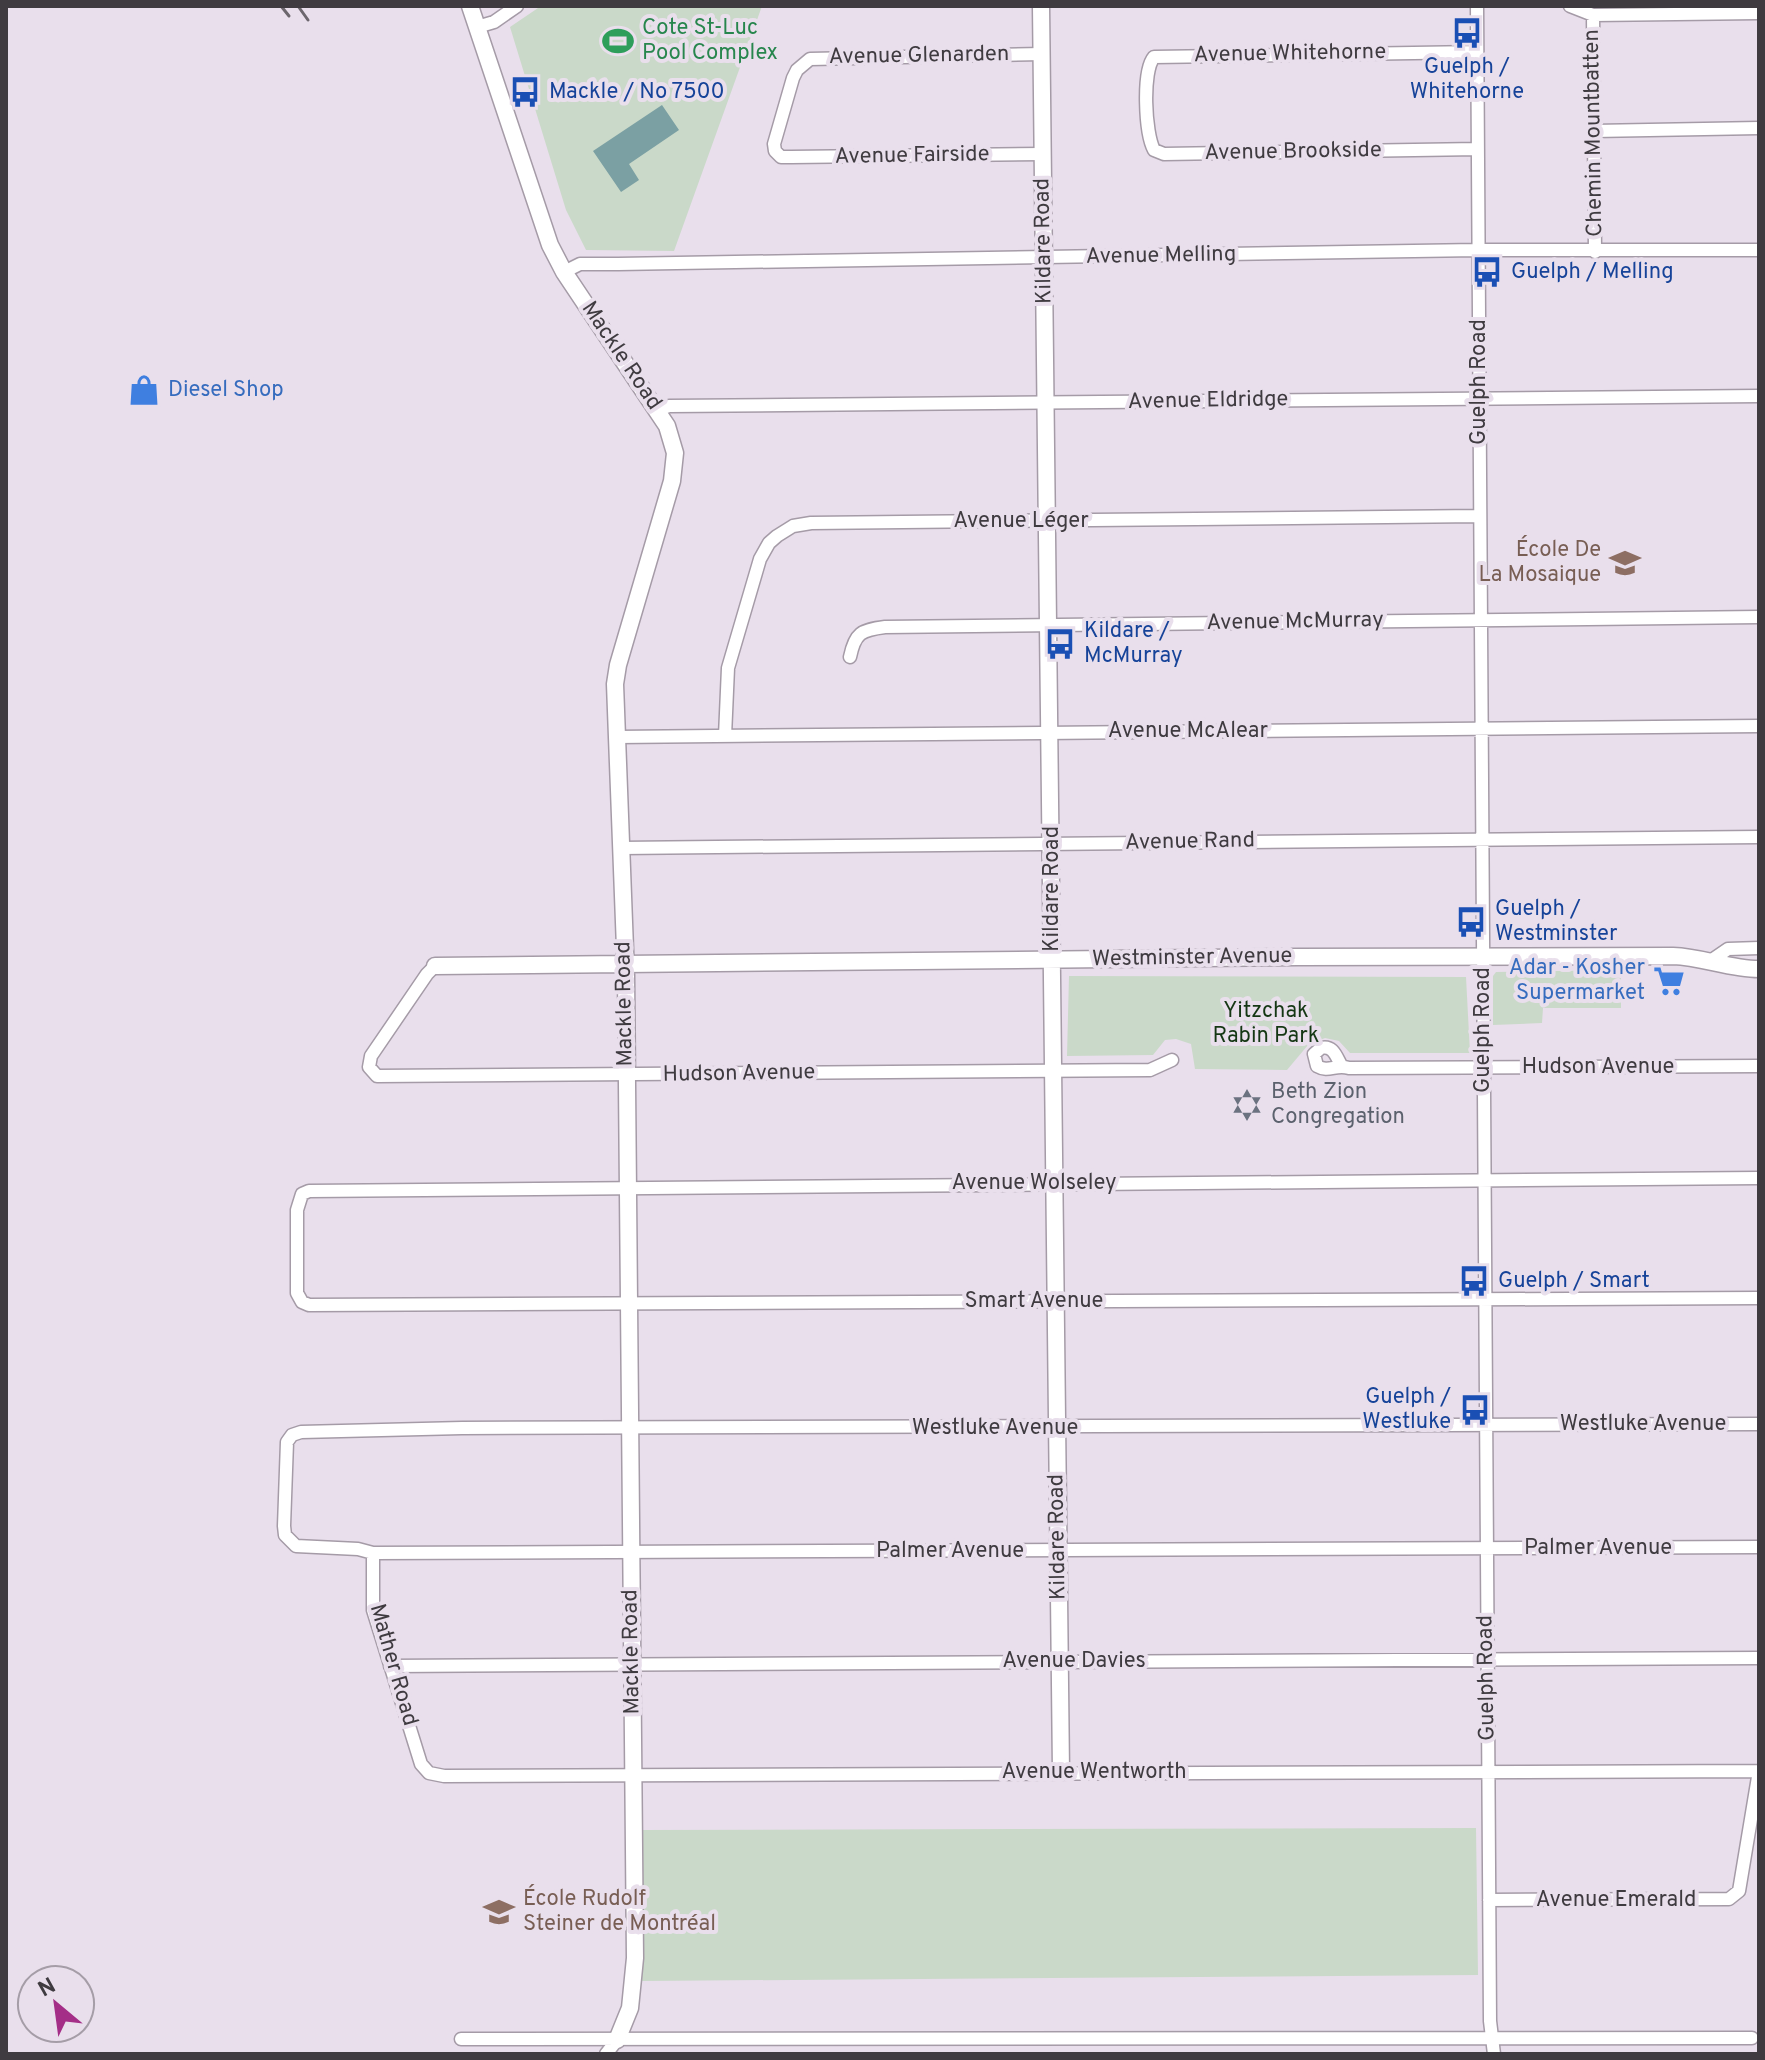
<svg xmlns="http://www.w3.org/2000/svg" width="1765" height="2060" font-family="Overpass,sans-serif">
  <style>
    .green { fill: #cad9c9 }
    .water { fill: #7ba0a3 }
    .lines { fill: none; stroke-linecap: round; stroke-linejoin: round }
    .minor-casing { stroke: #a59ba7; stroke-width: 15 }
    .tertiary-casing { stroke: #a59ba7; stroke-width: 19 }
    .minor { stroke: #fff; stroke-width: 12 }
    .tertiary { stroke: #fff; stroke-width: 16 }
    .rail { stroke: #6c666d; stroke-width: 3 }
    .labels { text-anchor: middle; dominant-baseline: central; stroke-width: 8; stroke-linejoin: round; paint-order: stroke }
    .leisure-label { font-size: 22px; fill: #27864d; stroke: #e9dfec; text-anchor: start }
    .street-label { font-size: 22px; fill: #3f3b40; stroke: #e9dfec }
    .transit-label { font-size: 22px; fill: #164399; stroke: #e9dfec; text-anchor: start }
    .shop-label { font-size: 22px; fill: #366cbe; stroke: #e9dfec; text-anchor: start }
    .education-label { font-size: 22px; fill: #785e54; stroke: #e9dfec; text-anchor: end }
    .park-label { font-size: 22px; fill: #153714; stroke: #e9dfec }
    .worship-label { font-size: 22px; fill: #5b616d; stroke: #e9dfec; text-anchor: start }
  </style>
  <rect width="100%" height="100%" fill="#e9dfec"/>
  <path class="green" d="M 541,6 L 762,6 L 674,251 L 586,250 L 566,210 L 510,27 Z
    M 1621,970 L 1621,1008 L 1543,1008 L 1542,1023 L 1493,1025 L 1493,976 L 1496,972 Z
    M 1069,976 L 1466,977 L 1470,1053 L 1350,1053 L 1339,1041 L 1325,1038 L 1308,1045 L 1287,1070 L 1195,1069 L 1191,1044 L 1176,1039 L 1165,1040 L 1153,1055 L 1067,1056 Z
    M 1476,1828 L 1478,1975 L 641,1981 L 638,1830 Z"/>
  <path class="water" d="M 662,105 L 679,130 L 629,164 L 639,180 L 621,192 L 593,151 Z"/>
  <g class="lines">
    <defs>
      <path id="minor" d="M 1477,6 L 1490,2021 L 1494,2054
        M 1570,6 L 1593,15 L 1759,13
        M 1593,15 L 1595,252
        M 477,27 L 494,22 L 517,6
        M 1477,52 L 1154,57 C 1142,71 1145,133 1154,150 L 1164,154 L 1478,149
        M 1042,54 L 810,59 L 797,70 L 793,78 L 774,144 L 775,151 L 781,157 L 791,157 L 1043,154
        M 1594,131 L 1759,128
        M 564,272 L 580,264 L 618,264 L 1477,250 L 1759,250
        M 657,410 L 669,406 L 1759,396
        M 850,657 C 855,633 861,630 885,627 L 1759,617
        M 725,736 L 728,668 L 760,559 L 769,543 L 777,536 L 793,526 L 811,523 L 1479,516
        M 617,737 L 1759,726
        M 621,848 L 1759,837
        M 1709,962 L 1728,949 L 1759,948
        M 435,966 L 427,974 L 371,1056 L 369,1067 L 377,1076 L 1150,1070 L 1172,1060
        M 1341,1065 C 1336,1056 1333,1045 1321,1048 L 1314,1054 L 1317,1066 C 1329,1073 1335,1064 1349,1068 L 1759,1066
        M 1759,1178 L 309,1191 L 302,1194 L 297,1210 L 297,1293 L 302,1302 L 309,1305 L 1759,1298
        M 1759,1424 L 462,1428 L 301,1432 L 292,1435 L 287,1442 L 284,1526 L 285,1535 L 296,1546 L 358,1549 L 373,1553 L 1759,1547
        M 373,1553 L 373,1610 L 421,1764 L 429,1773 L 444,1776 L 1759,1771
        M 390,1666 L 1759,1658
        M 1489,1900 L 1729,1899 L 1739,1891 L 1759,1771
        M 461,2039 L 1752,2038
        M 606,2054 L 617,2040"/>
      <path id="tertiary" d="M 470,6 L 550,245 L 564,272 L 667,426 L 675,453 L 672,481 L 618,665 L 615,684 L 626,975 L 635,1958 L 630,2008 L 617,2040
        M 1041,6 L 1061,1772
        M 435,966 L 1298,957 L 1673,956 C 1703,957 1729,969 1759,969"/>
    </defs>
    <use href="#minor" class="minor-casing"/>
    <use href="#tertiary" class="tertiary-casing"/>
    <use href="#minor" class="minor"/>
    <use href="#tertiary" class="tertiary"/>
    <path class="rail" d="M 281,6 L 289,16
      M 298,6 L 308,20"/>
  </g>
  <defs>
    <symbol id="bus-bare" viewBox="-9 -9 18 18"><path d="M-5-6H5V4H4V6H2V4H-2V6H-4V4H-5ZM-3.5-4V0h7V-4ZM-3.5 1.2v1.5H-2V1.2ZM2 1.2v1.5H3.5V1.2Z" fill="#1a4fb4" stroke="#e9dfec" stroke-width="2.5" paint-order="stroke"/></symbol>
    <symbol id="stadium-bare" viewBox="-9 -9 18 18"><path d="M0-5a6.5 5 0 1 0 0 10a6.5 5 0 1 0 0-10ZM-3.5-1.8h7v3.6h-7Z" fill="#2e9e5b" stroke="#e9dfec" stroke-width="2.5" paint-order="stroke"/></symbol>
    <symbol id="shop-bare" viewBox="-9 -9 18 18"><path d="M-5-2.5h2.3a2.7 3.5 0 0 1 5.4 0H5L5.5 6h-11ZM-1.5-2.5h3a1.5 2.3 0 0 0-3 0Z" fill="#3f7fe0" stroke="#e9dfec" stroke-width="2.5" paint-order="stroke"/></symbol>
    <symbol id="school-bare" viewBox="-9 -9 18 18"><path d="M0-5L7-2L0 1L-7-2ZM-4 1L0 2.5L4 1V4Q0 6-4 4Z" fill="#8d6e63" stroke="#e9dfec" stroke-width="2.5" paint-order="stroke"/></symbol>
    <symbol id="supermarket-bare" viewBox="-9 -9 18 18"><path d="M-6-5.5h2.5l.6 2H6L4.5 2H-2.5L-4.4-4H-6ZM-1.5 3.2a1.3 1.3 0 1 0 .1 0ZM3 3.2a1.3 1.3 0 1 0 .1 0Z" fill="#3f7fe0" stroke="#e9dfec" stroke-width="2.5" paint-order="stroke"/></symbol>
    <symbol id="synagogue-bare" viewBox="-9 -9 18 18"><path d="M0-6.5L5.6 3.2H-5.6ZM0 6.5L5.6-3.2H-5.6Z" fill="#6b7280" stroke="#e9dfec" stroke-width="2.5" paint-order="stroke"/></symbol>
  </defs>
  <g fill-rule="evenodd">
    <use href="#bus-bare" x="1445" y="11" width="44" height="44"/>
    <use href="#stadium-bare" x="596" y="19" width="44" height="44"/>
    <use href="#bus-bare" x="503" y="70" width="44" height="44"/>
    <use href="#bus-bare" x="1465" y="250" width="44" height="44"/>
    <use href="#shop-bare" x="122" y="368" width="44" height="44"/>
    <use href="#school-bare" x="1603" y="541" width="44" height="44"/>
    <use href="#bus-bare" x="1038" y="622" width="44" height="44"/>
    <use href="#bus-bare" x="1449" y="900" width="44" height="44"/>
    <use href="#supermarket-bare" x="1647" y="959" width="44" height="44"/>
    <use href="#synagogue-bare" x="1225" y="1083" width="44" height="44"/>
    <use href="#bus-bare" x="1452" y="1259" width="44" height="44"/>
    <use href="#bus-bare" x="1453" y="1388" width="44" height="44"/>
    <use href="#school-bare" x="477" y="1890" width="44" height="44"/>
  </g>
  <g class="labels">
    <g class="leisure-label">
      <text x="642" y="28">Cote St-Luc<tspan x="642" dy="25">Pool Complex</tspan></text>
    </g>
    <g class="street-label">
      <text transform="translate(1290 54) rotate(-1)">Avenue Whitehorne</text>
      <text transform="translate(919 56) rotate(-1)">Avenue Glenarden</text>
      <text transform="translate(1594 133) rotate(-91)">Chemin Mountbatten</text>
      <text transform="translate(1293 152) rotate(-1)">Avenue Brookside</text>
      <text transform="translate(912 156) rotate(-1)">Avenue Fairside</text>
      <text transform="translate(1044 241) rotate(-91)">Kildare Road</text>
      <text transform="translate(1161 256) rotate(-1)">Avenue Melling</text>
      <text transform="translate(621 356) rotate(56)">Mackle Road</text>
      <text transform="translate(1479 382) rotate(-90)">Guelph Road</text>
      <text transform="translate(1208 401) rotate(-1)">Avenue Eldridge</text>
      <text x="1021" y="521">Avenue Léger</text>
      <text transform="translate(1295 622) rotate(-1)">Avenue McMurray</text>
      <text x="1188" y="731">Avenue McAlear</text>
      <text transform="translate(1190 842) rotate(-1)">Avenue Rand</text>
      <text transform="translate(1052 889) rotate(-90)">Kildare Road</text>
      <text transform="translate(1192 958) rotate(-1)">Westminster Avenue</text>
      <text transform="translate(625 1004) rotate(-91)">Mackle Road</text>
      <text transform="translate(1483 1030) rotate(-90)">Guelph Road</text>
      <text x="1598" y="1067">Hudson Avenue</text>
      <text transform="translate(739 1074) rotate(-1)">Hudson Avenue</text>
      <text x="1034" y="1183">Avenue Wolseley</text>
      <text x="1034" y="1301">Smart Avenue</text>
      <text x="1643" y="1424">Westluke Avenue</text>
      <text x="995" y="1428">Westluke Avenue</text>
      <text transform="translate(1058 1537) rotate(-91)">Kildare Road</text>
      <text x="1598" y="1548">Palmer Avenue</text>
      <text x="950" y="1551">Palmer Avenue</text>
      <text transform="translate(632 1652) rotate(-91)">Mackle Road</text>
      <text x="1074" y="1661">Avenue Davies</text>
      <text transform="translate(393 1665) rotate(74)">Mather Road</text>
      <text transform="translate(1487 1678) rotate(-91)">Guelph Road</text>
      <text x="1094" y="1772">Avenue Wentworth</text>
      <text x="1616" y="1900">Avenue Emerald</text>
    </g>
    <g class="transit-label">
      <text x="1467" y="67" text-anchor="middle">Guelph /<tspan x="1467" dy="25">Whitehorne</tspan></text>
      <text x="549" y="92">Mackle / No 7500</text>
      <text x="1511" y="272">Guelph / Melling</text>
      <text x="1084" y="631">Kildare /<tspan x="1084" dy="25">McMurray</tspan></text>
      <text x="1495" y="909">Guelph /<tspan x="1495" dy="25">Westminster</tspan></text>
      <text x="1498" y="1281">Guelph / Smart</text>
      <text x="1451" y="1397" text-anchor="end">Guelph /<tspan x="1451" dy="25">Westluke</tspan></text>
    </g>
    <g class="shop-label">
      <text x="168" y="390">Diesel Shop</text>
      <text x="1645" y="968" text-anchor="end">Adar - Kosher<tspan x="1645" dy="25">Supermarket</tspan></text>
    </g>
    <g class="education-label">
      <text x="1601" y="550">École De<tspan x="1601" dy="25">La Mosaique</tspan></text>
      <text x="523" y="1899" text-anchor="start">École Rudolf<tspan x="523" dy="25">Steiner de Montréal</tspan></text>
    </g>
    <g class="park-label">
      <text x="1266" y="1011">Yitzchak<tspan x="1266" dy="25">Rabin Park</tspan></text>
    </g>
    <g class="worship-label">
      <text x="1271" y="1092">Beth Zion<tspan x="1271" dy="25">Congregation</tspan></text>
    </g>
  </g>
  <rect width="1765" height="2060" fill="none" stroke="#3f3b40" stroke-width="16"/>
  <g transform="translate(56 2004) rotate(331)"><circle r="38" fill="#e9dfec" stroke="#a59da7" stroke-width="2"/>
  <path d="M0-6L14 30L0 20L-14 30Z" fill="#a42e87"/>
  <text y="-12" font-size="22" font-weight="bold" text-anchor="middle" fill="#3f3b40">N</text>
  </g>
</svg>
